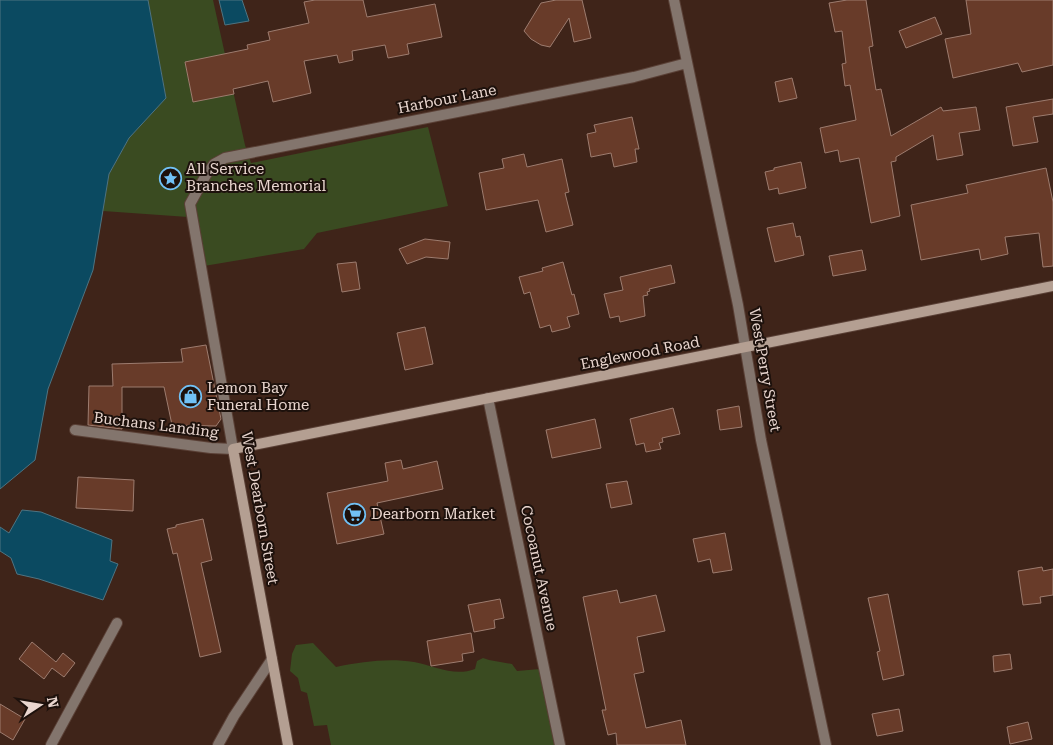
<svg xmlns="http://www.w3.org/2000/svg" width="1053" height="745" font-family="'Roboto Serif',serif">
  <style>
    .green { fill: #3a4b21 }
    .water { fill: #0b4a61; stroke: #4e7482 }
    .building { fill: #683b29; stroke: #9d7c6f }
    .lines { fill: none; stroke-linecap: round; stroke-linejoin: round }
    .street-casing { stroke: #5a4036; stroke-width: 12 }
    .secondary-casing { stroke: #5a4036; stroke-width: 12 }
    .street { stroke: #83756d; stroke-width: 10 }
    .secondary { stroke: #b49f92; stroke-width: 10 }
    .labels { text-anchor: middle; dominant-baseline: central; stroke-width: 4; stroke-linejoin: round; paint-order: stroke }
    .street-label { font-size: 15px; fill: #e9d6cf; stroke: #1d110c }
    .poi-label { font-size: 15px; fill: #e9d6cf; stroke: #1d110c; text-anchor: start }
  </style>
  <rect width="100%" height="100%" fill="#3f2419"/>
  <path class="green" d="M 148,0 L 213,0 L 245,145 L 251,163 L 428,127 L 448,206 L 317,233 L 304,249 L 198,267 L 188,217 L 103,211 L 109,174 L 129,138 L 166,97 Z
    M 313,643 L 336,667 C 362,662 387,658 414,662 C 435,666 454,677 475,669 L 477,661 L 483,658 L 489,660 L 512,664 L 517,671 L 540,669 L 556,745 L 331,745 L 327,725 L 314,726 L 307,693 L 301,691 L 298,678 L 290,671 L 292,654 L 296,645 Z"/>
  <path class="water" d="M 0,0 L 148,0 L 166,98 L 129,138 L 109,174 L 93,270 L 48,389 L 35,460 L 0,489 Z
    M 219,0 L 242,0 L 249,21 L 225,25 Z
    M 22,510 L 41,512 L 112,540 L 110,561 L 118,564 L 103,600 L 39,579 L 17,574 L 11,558 L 0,551 L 0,527 L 9,533 Z"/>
  <path class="building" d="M 315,0 L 363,0 L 367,17 L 435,4 L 442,37 L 407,44 L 409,54 L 388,58 L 385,45 L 352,51 L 353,60 L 339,63 L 337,55 L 304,61 L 311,93 L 273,102 L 268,81 L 233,89 L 234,94 L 193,102 L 185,62 L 248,49 L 247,45 L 270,40 L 268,32 L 309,23 L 304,2 Z
    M 556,0 L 582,0 L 591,38 L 574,42 L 569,18 L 550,47 L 541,45 L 531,39 L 524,31 L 541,3 Z
    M 847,0 L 866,0 L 873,46 L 869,47 L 876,90 L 881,89 L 891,136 L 941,107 L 943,111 L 976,107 L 980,130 L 959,133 L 963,155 L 937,160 L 933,135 L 896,157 L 896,161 L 891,162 L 900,216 L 871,223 L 859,158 L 840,162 L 838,150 L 825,153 L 820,128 L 856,120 L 850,85 L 845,86 L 842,64 L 846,63 L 842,31 L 835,32 L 829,3 Z
    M 966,0 L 1053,0 L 1053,65 L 1022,72 L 1018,63 L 953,78 L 945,39 L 971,34 Z
    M 935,17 L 942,34 L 906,48 L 899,31 Z
    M 792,78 L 797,98 L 779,102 L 775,82 Z
    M 1053,99 L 1053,114 L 1033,117 L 1038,142 L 1013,146 L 1006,107 Z
    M 632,117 L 639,149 L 635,149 L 637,162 L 614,167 L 611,153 L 591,157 L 587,134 L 596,132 L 594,125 Z
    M 524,154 L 527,167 L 562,159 L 569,192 L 565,193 L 573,225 L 546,232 L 538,200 L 486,210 L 479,173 L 504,168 L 502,159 Z
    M 801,162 L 806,188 L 779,194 L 778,188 L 769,190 L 765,172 L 774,170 L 774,168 Z
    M 1046,168 L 1053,202 L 1053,266 L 1043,267 L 1039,233 L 1005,237 L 1008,254 L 981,260 L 979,249 L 921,260 L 911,205 L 968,193 L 966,185 Z
    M 793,223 L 796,237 L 800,236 L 804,255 L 775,262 L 767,228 Z
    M 425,239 L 450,242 L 448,259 L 426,257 L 407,264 L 399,249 Z
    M 862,250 L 866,270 L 833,276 L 829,256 Z
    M 356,262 L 360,289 L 342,292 L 337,264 Z
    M 563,262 L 572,295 L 574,294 L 579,314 L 567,317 L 570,327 L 568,328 L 552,332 L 550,325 L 540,328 L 530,292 L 524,294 L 519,277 L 543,271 L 542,268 Z
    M 671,265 L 675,283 L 649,289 L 650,291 L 647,292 L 648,295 L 643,296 L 645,316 L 620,322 L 619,316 L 610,318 L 604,294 L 623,290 L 620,277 Z
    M 425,327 L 433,364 L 405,370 L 397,333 Z
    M 206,345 L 221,419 L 216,426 L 172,425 L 164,387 L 122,387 L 122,429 L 88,425 L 89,386 L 113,386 L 112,364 L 183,362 L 181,349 Z
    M 739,406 L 742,427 L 720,430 L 717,410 Z
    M 673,408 L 680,434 L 662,438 L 663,442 L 659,443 L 661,449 L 646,452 L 644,443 L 636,445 L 630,419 Z
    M 595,419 L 601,448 L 552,458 L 546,430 Z
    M 401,460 L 403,469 L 437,461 L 443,489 L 377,503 L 384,534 L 337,544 L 327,493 L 388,481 L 385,463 Z
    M 78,477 L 134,480 L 133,511 L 76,508 Z
    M 627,481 L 632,504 L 611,508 L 606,484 Z
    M 203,519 L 212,560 L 201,563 L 221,652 L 200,657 L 177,553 L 173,554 L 167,529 L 176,527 L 176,525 Z
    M 725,533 L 732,570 L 713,573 L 710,559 L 698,562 L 693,539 Z
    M 1042,567 L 1043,571 L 1053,569 L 1053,595 L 1040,597 L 1041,603 L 1023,605 L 1018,571 Z
    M 617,590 L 620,603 L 656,595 L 665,631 L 637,637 L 644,672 L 634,674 L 646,728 L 681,720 L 686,745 L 617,745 L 616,733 L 608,735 L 602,710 L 606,710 L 583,597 Z
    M 888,594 L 904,675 L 883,680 L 877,652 L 880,651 L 868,598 Z
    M 500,599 L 504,618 L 494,620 L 495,628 L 474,632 L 468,605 Z
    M 471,633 L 474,652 L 462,654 L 463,661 L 431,666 L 427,641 Z
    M 32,642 L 56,662 L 63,653 L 75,663 L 64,677 L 52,668 L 44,679 L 19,659 Z
    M 1010,654 L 1012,669 L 994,672 L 993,656 Z
    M 0,704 L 25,719 L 13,740 L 0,732 Z
    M 899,709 L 903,731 L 877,736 L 872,714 Z
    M 1028,722 L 1032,739 L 1010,744 L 1007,727 Z"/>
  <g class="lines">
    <defs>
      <path id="street" d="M 674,0 L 738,305 L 761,440 L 826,745
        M 488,398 L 560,745
        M 75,430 L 211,448 L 233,449 L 190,204 L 206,175 L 214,164 L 225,158 L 634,77 L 687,63
        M 51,745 L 117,623
        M 218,745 L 234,716 L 272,659"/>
      <path id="secondary" d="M 288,745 L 233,449 L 1053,286"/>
    </defs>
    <use href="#street" class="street-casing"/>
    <use href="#secondary" class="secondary-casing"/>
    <use href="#street" class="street"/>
    <use href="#secondary" class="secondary"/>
  </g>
  <defs>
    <symbol id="sight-ring" viewBox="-11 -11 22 22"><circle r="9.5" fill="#1d110c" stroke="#71c1f5" stroke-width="1.5"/><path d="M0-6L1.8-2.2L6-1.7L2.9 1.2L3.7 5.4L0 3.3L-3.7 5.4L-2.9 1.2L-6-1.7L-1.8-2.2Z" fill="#71c1f5"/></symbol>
    <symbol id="shop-ring" viewBox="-11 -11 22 22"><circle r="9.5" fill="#1d110c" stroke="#71c1f5" stroke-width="1.5"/><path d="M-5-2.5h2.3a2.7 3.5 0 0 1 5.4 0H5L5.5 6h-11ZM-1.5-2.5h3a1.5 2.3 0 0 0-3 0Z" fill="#71c1f5"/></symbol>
    <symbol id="supermarket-ring" viewBox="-11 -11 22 22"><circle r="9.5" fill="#1d110c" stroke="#71c1f5" stroke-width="1.5"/><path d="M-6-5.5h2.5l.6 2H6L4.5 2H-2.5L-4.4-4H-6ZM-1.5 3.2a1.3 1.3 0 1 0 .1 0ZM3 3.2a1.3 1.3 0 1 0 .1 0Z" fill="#71c1f5"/></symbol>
  </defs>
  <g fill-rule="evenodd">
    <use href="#sight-ring" x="158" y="166" width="25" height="25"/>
    <use href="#shop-ring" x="178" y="384" width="25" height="25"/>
    <use href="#supermarket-ring" x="342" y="502" width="25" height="25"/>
  </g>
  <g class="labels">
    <g class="street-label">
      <text transform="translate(447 99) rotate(-11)">Harbour Lane</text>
      <text transform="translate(640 353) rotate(-11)">Englewood Road</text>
      <text transform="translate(765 370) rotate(80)">West Perry Street</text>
      <text transform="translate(156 425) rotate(7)">Buchans Landing</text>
      <text transform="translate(260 508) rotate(80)">West Dearborn Street</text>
      <text transform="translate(539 568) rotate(78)">Cocoanut Avenue</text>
    </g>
    <g class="poi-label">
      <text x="186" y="169">All Service<tspan x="186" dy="17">Branches Memorial</tspan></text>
      <text x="207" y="388">Lemon Bay<tspan x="207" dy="17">Funeral Home</tspan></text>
      <text x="371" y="514">Dearborn Market</text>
    </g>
  </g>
  <g transform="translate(40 705) rotate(78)" stroke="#1d110c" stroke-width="4" paint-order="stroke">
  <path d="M0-4L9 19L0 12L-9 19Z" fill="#e9d6cf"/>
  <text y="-8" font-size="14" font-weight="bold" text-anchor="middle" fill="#e9d6cf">N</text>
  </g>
</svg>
